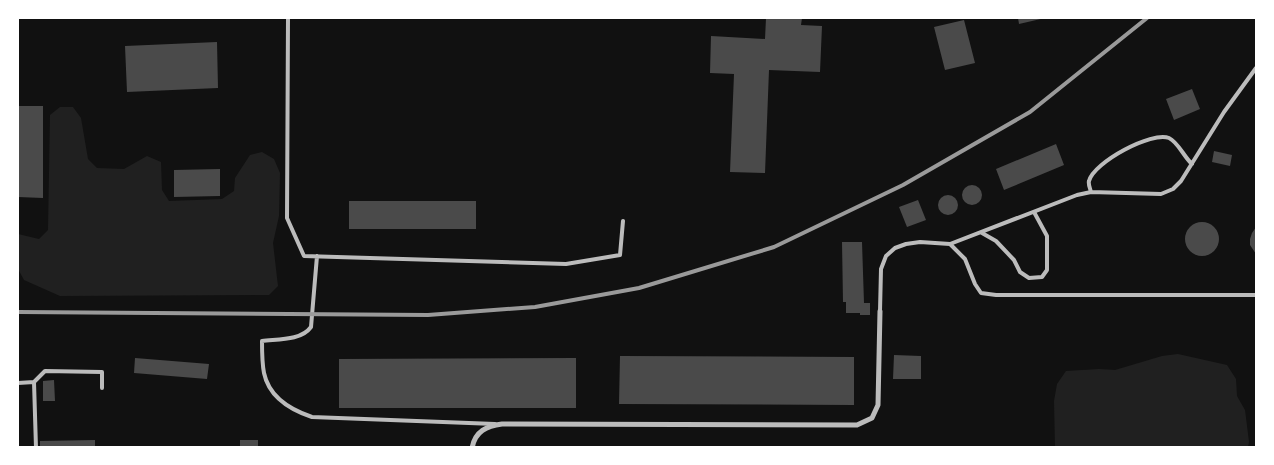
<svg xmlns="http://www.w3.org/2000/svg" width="1274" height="465" font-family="Lora,serif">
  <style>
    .green { fill: #202020 }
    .building { fill: #4a4a4a }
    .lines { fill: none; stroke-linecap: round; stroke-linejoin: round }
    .service { stroke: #bcbcbc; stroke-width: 4 }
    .minor { stroke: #bcbcbc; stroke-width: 5 }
    .rail { stroke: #9a9a9a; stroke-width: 4 }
  </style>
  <rect width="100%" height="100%" fill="#111"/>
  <path class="green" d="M 60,107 L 73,107 L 81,118 L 88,159 L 97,168 L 124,169 L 147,156 L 161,162 L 162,190 L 169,201 L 222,199 L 234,191 L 235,178 L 250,155 L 262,152 L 274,159 L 280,173 L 279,216 L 273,243 L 278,286 L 269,295 L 60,296 L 24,280 L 18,269 L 18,234 L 39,239 L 48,230 L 50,115 Z
    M 1178,354 L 1227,365 L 1236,379 L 1237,396 L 1245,410 L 1249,442 L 1248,447 L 1055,447 L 1054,401 L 1057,384 L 1066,371 L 1099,369 L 1115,370 L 1162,356 Z"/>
  <path class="building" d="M 766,18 L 802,18 L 801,25 L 822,26 L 820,72 L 769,70 L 765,173 L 730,172 L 734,74 L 710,73 L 711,36 L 765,39 Z
    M 1018,18 L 1045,18 L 1019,24 Z
    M 964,20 L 975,63 L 945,70 L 934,27 Z
    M 217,42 L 218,88 L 127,92 L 125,46 Z
    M 1192,89 L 1200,109 L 1174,120 L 1166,99 Z
    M 18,106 L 43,106 L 43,198 L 18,197 Z
    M 1056,144 L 1064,165 L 1004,190 L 996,169 Z
    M 1214,151 L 1232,155 L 1230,166 L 1212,162 Z
    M 220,169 L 220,196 L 174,197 L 174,170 Z
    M962 195a10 10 0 1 1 20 0a10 10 0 1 1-20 0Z
    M938 205a10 10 0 1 1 20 0a10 10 0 1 1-20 0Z
    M 918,200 L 926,220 L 907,227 L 899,207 Z
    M 349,201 L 476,201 L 476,229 L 349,229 Z
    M1185 239a17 17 0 1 1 34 0a17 17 0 1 1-34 0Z
    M 1256,227 L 1256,254 L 1250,245 L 1250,239 L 1252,233 Z
    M 842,242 L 862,242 L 864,303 L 870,303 L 870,315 L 860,315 L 860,313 L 846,313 L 846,302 L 843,302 Z
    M 894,355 L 921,356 L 921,379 L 893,379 Z
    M 620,356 L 854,357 L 854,405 L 619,404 Z
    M 135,358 L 209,364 L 207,379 L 134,373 Z
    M 576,358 L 576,408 L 339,408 L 339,359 Z
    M 54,380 L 55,401 L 43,401 L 43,381 Z
    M 95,440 L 95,448 L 40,448 L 40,441 Z
    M 240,440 L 258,440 L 258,448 L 240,448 Z"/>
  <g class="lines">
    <path class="service" d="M 288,18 L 287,218 L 304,256 L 566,264 L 620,255 L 623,221
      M 1091,192 C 1090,188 1088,184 1089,181 C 1094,162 1152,131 1169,138 C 1178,142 1184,157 1192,164
      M 982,233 L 996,241 L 1014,260 L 1020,272 L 1029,278 L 1042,277 L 1047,270 L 1047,236 L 1034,212
      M 950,244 L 965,259 L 975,284 L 981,293 L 996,295 L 1256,295
      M 317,256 L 311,327 C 301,341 277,339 262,341 C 262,351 262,363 264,373 C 269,397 291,410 312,417 L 495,424
      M 880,311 L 881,269 L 886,256 L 895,248 L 906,244 L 920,242 L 950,244 L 1077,195 L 1091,192 L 1161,194 L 1173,189 L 1181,181 L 1224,112 L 1256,68
      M 34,382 L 45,371 L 102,372 L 102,388
      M 18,383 L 34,382 L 36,448"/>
    <path class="minor" d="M 472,448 C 475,431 487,426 502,424 L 857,425 L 872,418 L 878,405 L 880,311"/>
    <path class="rail" d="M 18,312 L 428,315 L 535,307 L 639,288 L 774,247 L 903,185 L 1030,112 L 1147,18"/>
  </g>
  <rect width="1274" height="465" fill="none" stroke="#ffffff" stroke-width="38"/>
</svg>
